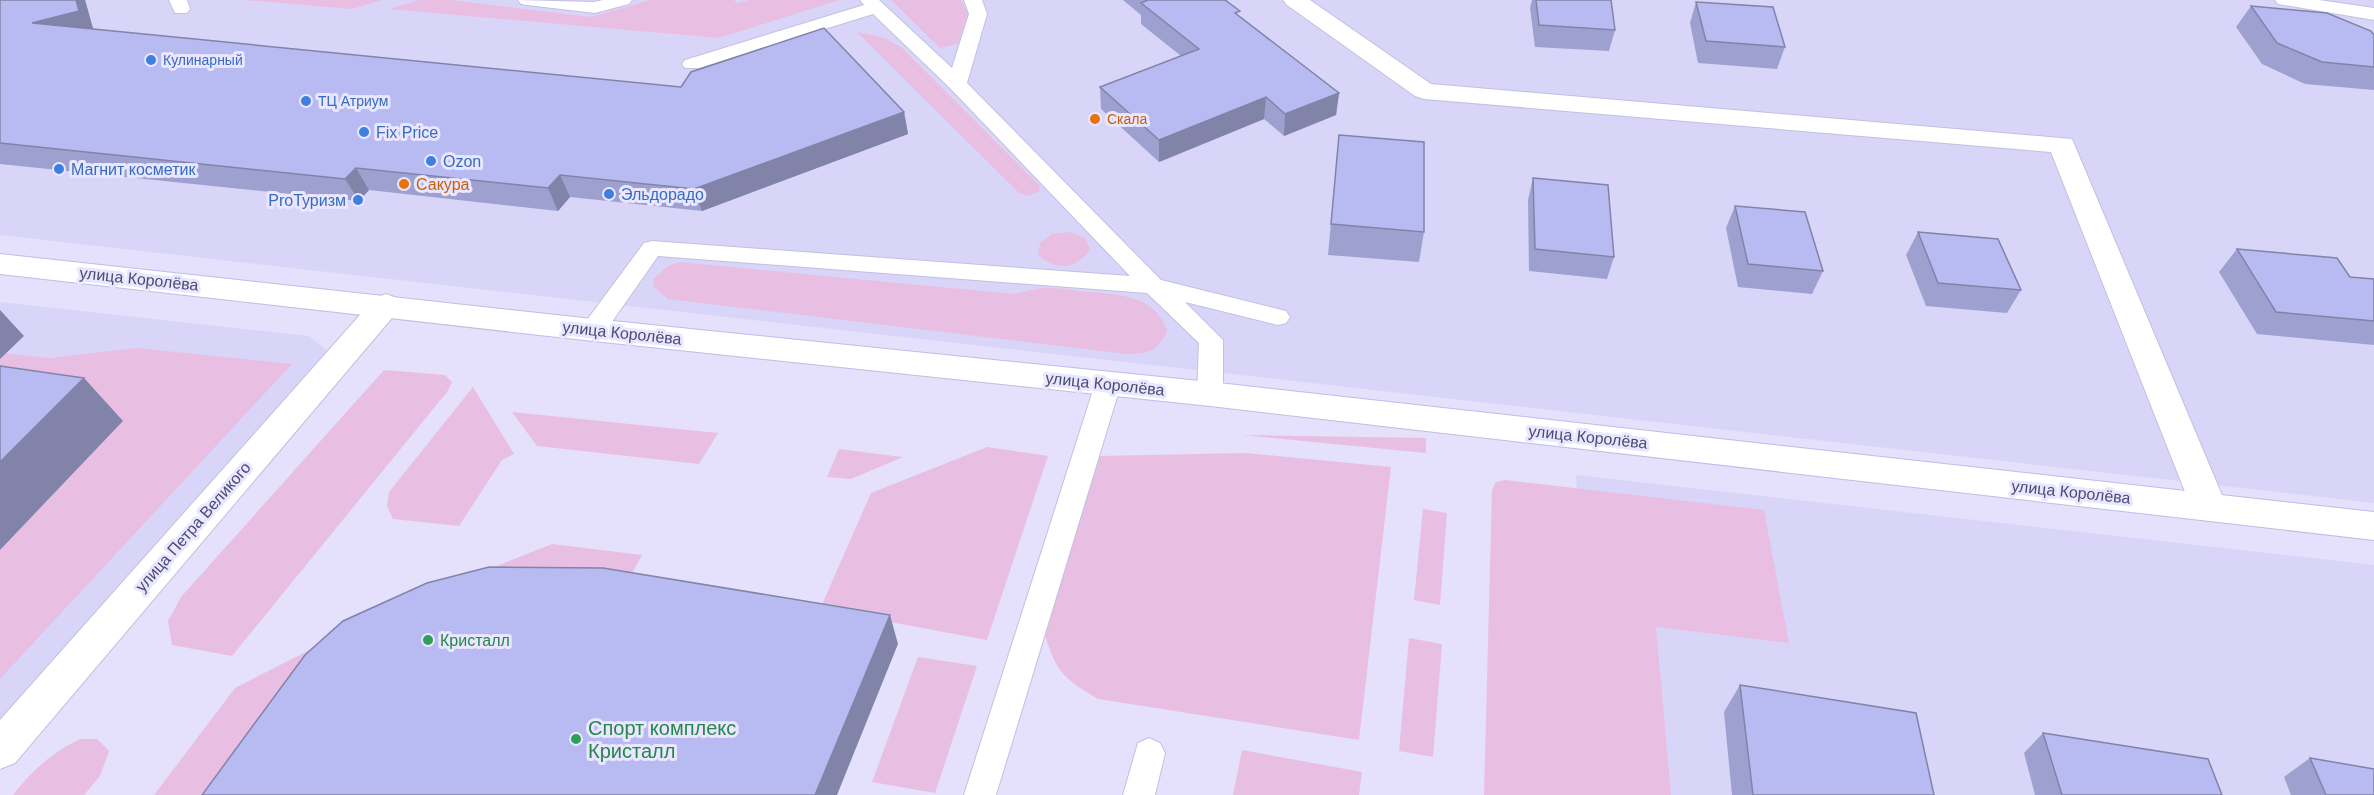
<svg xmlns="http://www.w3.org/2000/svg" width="2374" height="795" font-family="Helvetica,sans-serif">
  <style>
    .residential { fill: #d9d5f8 }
    .green { fill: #e8bfe2 }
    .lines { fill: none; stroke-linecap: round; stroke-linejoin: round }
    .lane-casing { stroke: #c1c0e1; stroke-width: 2 }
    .street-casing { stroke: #c1c0e1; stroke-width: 2 }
    .secondary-casing { stroke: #bdbde6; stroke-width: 2 }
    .lane { fill: #fff; fill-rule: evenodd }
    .street { fill: #fff; fill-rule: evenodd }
    .secondary { fill: #fff; fill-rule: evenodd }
    .wall { fill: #9ea1cf }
    .shaded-wall { fill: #8183a9 }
    .building { fill: #b8bbf1; stroke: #8183a9; stroke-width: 1.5 }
    .shop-dot { fill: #3f7fe0; stroke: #eae6ff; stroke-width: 2 }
    .food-dot { fill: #e8710a; stroke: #eae6ff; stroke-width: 2 }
    .leisure-dot { fill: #2e9e5b; stroke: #eae6ff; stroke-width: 2 }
    .labels { text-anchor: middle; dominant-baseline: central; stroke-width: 6; stroke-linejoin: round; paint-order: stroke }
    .far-shop-label { font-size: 14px; fill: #366cbe; stroke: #eae6ff; text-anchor: start }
    .far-food-label { font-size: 14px; fill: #c56008; stroke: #eae6ff; text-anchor: start }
    .shop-label { font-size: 16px; fill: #366cbe; stroke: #eae6ff; text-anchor: start }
    .food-label { font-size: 16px; fill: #c56008; stroke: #eae6ff; text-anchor: start }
    .street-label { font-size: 16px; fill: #484c72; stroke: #eae6ff }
    .leisure-label { font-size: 16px; fill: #27864d; stroke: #eae6ff; text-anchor: start }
    .near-leisure-label { font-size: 20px; fill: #27864d; stroke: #eae6ff; text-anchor: start }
  </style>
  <rect width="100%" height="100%" fill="#e5e0fc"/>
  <path class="residential" d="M 0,0 L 2374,0 L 2374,503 L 0,235 Z
    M 0,302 L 309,336 L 330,353 L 0,757 Z
    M 1576,475 L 2374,565 L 2374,795 L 1596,795 Z"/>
  <path class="green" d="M 244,0 L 382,0 L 352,9 Z
    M 419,0 L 451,0 L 591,17 L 651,0 L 734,0 L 737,3 L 749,0 L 839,0 L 719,38 L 389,9 Z
    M 891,0 L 961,0 L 968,14 L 958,44 L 940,48 Z
    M 857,32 L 884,38 L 901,47 L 1039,185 L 1040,191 L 1027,196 L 1019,193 Z
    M 1070,232 L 1085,238 L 1090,249 C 1077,270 1056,271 1038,255 L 1040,243 L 1052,234 Z
    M 679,262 L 1014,294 C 1023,292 1033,289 1042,288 C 1054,287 1068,290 1079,291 C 1111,294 1157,293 1167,331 C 1157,352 1149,353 1127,354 L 668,299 L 654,287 L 653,279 L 667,267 Z
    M 137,348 L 292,364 L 0,679 L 0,550 L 123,421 L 0,403 L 0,353 L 50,358 Z
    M 384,370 L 445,375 L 452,382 L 447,392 L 232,656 L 172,645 L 168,621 L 181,597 Z
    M 473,387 L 514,454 L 502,460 L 459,526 L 393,519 L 387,506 L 389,492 Z
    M 512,412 L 718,433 L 699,464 L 537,446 Z
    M 1242,435 L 1426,438 L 1426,453 Z
    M 987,447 L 1048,456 L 987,640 L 820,609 L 871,493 Z
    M 839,449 L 902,457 L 903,457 L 851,479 L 827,477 Z
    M 1246,453 L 1391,467 L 1359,740 L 1098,699 C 1064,678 1057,674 1045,635 L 1099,456 Z
    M 1505,480 L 1764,510 L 1789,643 L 1656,627 L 1671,795 L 1484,795 L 1492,490 L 1496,482 Z
    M 1423,509 L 1447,513 L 1440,605 L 1414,600 Z
    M 552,544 L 642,555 L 619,597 L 462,580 Z
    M 345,632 L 252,795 L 154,795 L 235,688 Z
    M 1409,638 L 1442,644 L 1433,757 L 1399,751 Z
    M 918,657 L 977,666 L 935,793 L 872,782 Z
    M 80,739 L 97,739 L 109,751 L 100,776 L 84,795 L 13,795 C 34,769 50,754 80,739 Z
    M 1242,750 L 1362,772 L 1359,795 L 1233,795 Z"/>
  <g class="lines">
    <defs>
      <path id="lane" d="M 169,0 L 187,0 L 190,9 L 187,13 L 175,13 Z
        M 518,0 L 594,2 L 603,0 L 632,0 L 629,4 L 595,13 L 527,5 L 521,4 Z
        M 860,0 L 879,0 L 952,68 L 969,14 L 964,0 L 982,0 L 987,14 L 967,83 L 1161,280 L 1286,311 L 1290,317 L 1286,323 L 1278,325 L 1185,302 L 1223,340 L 1223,394 L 1219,401 L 1210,403 L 1201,401 L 1197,394 L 1199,343 L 1147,293 L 658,256 L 602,336 L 593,338 L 584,336 L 581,330 L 584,324 L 644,243 L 652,241 L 1130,276 L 950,88 L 873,14 L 699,68 L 685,68 L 682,64 L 685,60 L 864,5 Z
        M 2275,0 L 2319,0 L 2374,8 L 2374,20 L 2278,4 Z
        M 1108,375 L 1117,378 L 1121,384 L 996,795 L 964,795 L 1095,384 L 1099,378 Z
        M 1149,738 L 1160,743 L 1165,753 L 1155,795 L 1123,795 L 1138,743 Z"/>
      <path id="street" d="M 1283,0 L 1310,0 L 1431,84 L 2072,139 L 2227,507 L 2222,517 L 2209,521 L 2196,517 L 2191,507 L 2051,152 L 1424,99 L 1415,96 L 1287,5 Z
        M 386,294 L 397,298 L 401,305 L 397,312 L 15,763 L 0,769 L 0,720 L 375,298 Z"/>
      <path id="secondary" d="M 0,254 L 593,319 L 1210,382 L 2374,512 L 2374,540 L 1210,406 L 593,341 L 0,274 Z"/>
    </defs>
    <use href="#lane" class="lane-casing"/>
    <use href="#street" class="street-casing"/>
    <use href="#secondary" class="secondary-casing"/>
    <use href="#lane" class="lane"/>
    <use href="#street" class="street"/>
    <use href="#secondary" class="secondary"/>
  </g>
  <path class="wall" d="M 0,0 L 85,0 L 93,29 L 904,112 L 908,134 L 702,211 L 570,197 L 558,211 L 369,190 L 359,201 L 0,164 Z
    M 1123,0 L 1225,0 L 1240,17 L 1339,93 L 1336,115 L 1284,136 L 1264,119 L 1159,162 L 1101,109 L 1100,87 L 1181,56 L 1141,24 L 1141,15 Z
    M 1532,0 L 1611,0 L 1615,30 L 1609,51 L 1535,47 L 1530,8 Z
    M 1696,2 L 1785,47 L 1777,69 L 1698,63 L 1690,23 Z
    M 2251,6 L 2374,35 L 2374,90 L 2305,84 L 2262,64 L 2236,27 Z
    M 1339,135 L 1424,232 L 1419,262 L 1328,255 Z
    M 1533,178 L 1614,257 L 1607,279 L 1529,271 L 1528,200 Z
    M 1735,206 L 1823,271 L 1812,294 L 1738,287 L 1726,228 Z
    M 1918,232 L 2021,290 L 2007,313 L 1926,306 L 1906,255 Z
    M 2237,249 L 2350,277 L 2374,279 L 2374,345 L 2257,334 L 2219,272 Z
    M 1740,685 L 1934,795 L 1732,795 L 1724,712 Z
    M 2043,733 L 2222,795 L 2035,795 L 2024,753 Z
    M 2310,758 L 2374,795 L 2291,795 L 2284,777 Z"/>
  <path class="shaded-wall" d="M 76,0 L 85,0 L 94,32 L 32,23 Z
    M 1339,93 L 1336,115 L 1284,136 L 1285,114 Z
    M 1266,97 L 1264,119 L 1159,162 L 1159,140 Z
    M 904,112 L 908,134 L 702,211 L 694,189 Z
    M 356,168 L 369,190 L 359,201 L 345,179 Z
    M 560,175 L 570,197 L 558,211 L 548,188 Z
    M 0,310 L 24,336 L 0,359 Z
    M 84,378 L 123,421 L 0,550 L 0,462 Z
    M 890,615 L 898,644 L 837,795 L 815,795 Z"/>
  <path class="building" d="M 0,0 L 76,0 L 79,11 L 32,23 L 681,87 L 691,72 L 824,28 L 904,112 L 694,189 L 560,175 L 548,188 L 356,168 L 345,179 L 0,143 Z
    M 1148,0 L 1225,0 L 1240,11 L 1235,13 L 1339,93 L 1285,114 L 1266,97 L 1159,140 L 1100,87 L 1199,49 L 1141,3 Z
    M 1536,0 L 1611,0 L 1615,30 L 1539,25 Z
    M 1696,2 L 1773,7 L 1785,47 L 1706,41 Z
    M 2251,6 L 2327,13 L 2371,31 L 2374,35 L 2374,67 L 2322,62 L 2277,43 Z
    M 1339,135 L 1424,142 L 1424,232 L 1331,224 Z
    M 1533,178 L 1608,185 L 1614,257 L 1535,249 Z
    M 1735,206 L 1805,212 L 1823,271 L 1748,264 Z
    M 1918,232 L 1998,239 L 2021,290 L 1938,283 Z
    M 2237,249 L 2337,258 L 2350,277 L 2374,279 L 2374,321 L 2276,312 Z
    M 0,366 L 84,378 L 0,462 Z
    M 489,567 L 603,568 L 890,615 L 815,795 L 202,795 L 305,655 L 343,621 L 427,583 Z
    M 1740,685 L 1916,713 L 1934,795 L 1753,795 Z
    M 2043,733 L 2208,759 L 2222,795 L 2062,795 Z
    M 2310,758 L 2374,769 L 2374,795 L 2326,795 Z"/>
  <g class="shop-dot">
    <circle cx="151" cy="60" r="6"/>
    <circle cx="306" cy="101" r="6"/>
    <circle cx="364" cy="132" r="6"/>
    <circle cx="431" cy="161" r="6"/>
    <circle cx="59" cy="169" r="6"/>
    <circle cx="609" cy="194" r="6"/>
    <circle cx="358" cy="200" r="6"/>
  </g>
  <g class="food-dot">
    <circle cx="1095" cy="119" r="6"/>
    <circle cx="404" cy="184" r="6"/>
  </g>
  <g class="leisure-dot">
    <circle cx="428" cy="640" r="6"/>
    <circle cx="576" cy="739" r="6"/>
  </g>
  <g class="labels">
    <g class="far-shop-label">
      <text x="163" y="60">Кулинарный</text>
      <text x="318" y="101">ТЦ Атриум</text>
    </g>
    <g class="far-food-label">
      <text x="1107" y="119">Скала</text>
    </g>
    <g class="shop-label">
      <text x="376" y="132">Fix Price</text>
      <text x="443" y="161">Ozon</text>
      <text x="71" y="169">Магнит косметик</text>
      <text x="621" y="194">Эльдорадо</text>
      <text x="346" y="200" text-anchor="end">ProТуризм</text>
    </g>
    <g class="food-label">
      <text x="416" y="184">Сакура</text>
    </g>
    <g class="street-label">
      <text transform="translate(139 279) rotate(6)">улица Королёва</text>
      <text transform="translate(622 333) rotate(6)">улица Королёва</text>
      <text transform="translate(1105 384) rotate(6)">улица Королёва</text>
      <text transform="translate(1588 437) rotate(6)">улица Королёва</text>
      <text transform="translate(2071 492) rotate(6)">улица Королёва</text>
      <text transform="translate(193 527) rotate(-49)">улица Петра Великого</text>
    </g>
    <g class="leisure-label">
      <text x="440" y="640">Кристалл</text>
    </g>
    <g class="near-leisure-label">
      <text x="588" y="728">Спорт комплекс<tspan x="588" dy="23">Кристалл</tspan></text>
    </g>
  </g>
</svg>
